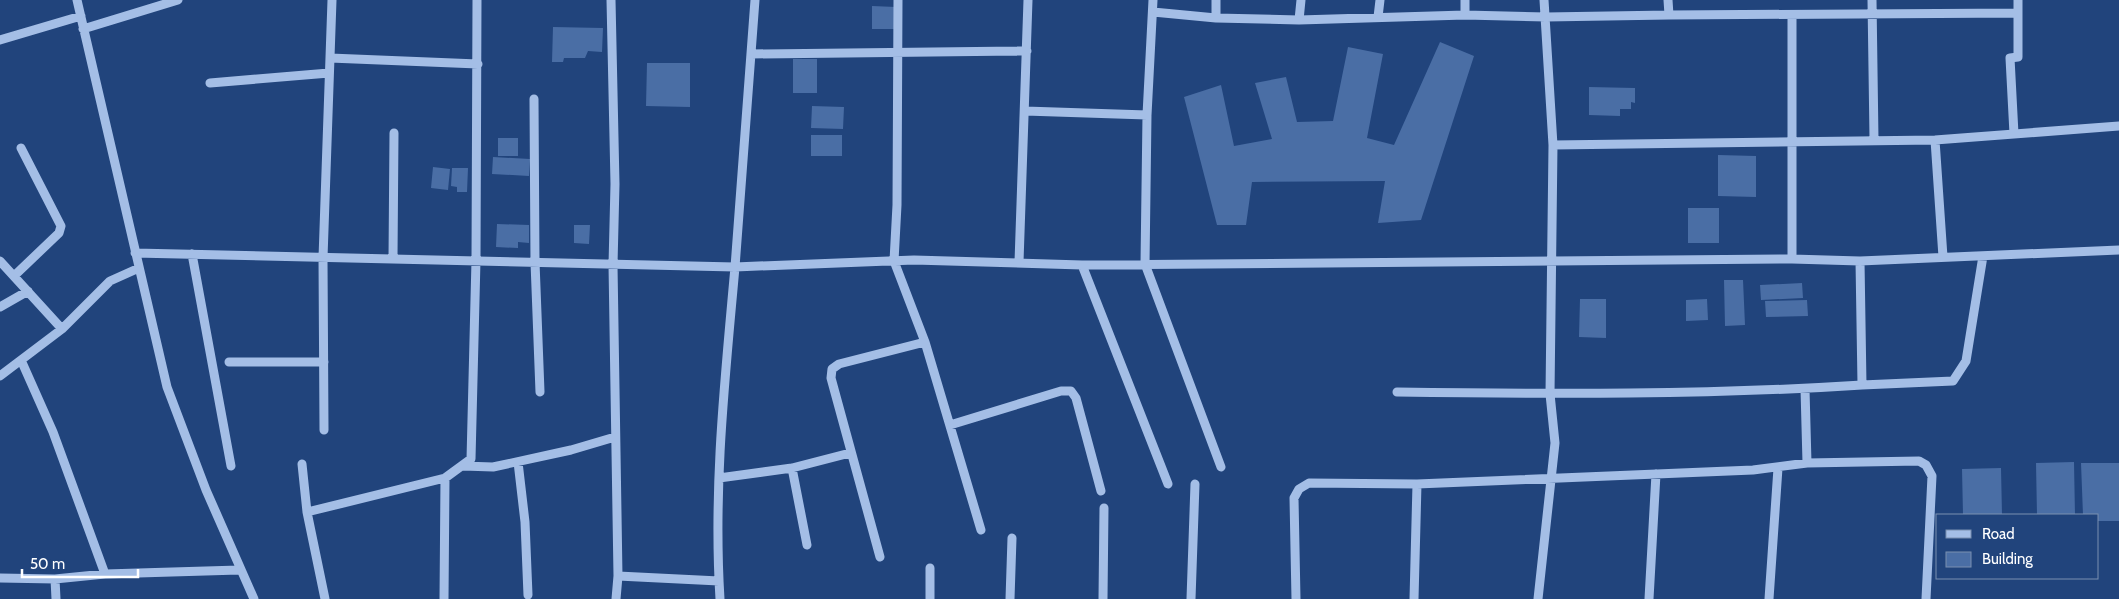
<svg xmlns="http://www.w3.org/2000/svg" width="2119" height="599" font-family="Cabin,sans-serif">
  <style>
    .building { fill: #4a6ea5 }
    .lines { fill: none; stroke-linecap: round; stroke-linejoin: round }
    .minor { stroke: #a4bee6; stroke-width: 9 }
  </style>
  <rect width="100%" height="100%" fill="#21447c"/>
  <path class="building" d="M 872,6 L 896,7 L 895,29 L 872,29 Z
    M 553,27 L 603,28 L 602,52 L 588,51 L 585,58 L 564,58 L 563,62 L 552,62 Z
    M 1440,42 L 1474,56 L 1421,220 L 1378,223 L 1385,181 L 1252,182 L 1246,225 L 1217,225 L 1184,97 L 1221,85 L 1234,146 L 1272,139 L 1255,83 L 1286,77 L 1297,122 L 1333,121 L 1348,47 L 1383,54 L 1367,138 L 1394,145 Z
    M 793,59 L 817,59 L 817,93 L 793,93 Z
    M 647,63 L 690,63 L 690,107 L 646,106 Z
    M 1589,87 L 1635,88 L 1635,103 L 1631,102 L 1631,109 L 1620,109 L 1620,116 L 1589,115 Z
    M 812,106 L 844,107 L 843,129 L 811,128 Z
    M 811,135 L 842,135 L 842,156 L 811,156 Z
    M 498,138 L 518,138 L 518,156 L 498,156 Z
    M 1718,155 L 1756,156 L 1756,197 L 1718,196 Z
    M 493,157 L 530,159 L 529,176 L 492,174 Z
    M 433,167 L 450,169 L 448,190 L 431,188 Z
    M 452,168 L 468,168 L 467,192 L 457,192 L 457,187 L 451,186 Z
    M 1688,208 L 1719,208 L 1719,243 L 1688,243 Z
    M 497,224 L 529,225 L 529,243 L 518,242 L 518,248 L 496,247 Z
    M 574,225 L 590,225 L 589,244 L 574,243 Z
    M 1724,280 L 1743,280 L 1745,325 L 1725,326 Z
    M 1802,283 L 1803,298 L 1761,300 L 1760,285 Z
    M 1580,299 L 1606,299 L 1606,338 L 1579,337 Z
    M 1707,299 L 1708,320 L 1686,321 L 1686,300 Z
    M 1807,300 L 1808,316 L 1766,317 L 1765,301 Z
    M 2074,462 L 2075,515 L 2037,515 L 2036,463 Z
    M 2081,463 L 2119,463 L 2119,521 L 2098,521 L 2098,515 L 2083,515 Z
    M 2001,468 L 2002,515 L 1963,515 L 1962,469 Z"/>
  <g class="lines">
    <path class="minor" d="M 77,0 L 167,387 L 206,490 L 254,599
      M 611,0 L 615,184 L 613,265 L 618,576 L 616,599
      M 898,0 L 897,205 L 894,261 L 925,342 L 981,530
      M 1153,0 L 1147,115 L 1145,264 L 1221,467
      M 1465,0 L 1465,15
      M 1668,0 L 1669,15 L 2018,13
      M 1872,0 L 1874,139
      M 1153,12 L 1216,18 L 1299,20 L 1465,15 L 1546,17 L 1669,15
      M 1378,17 L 1380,0
      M 1216,18 L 1216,0
      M 1299,20 L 1301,0
      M 83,29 L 178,0
      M 0,40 L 81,16
      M 751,54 L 1027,51
      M 330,58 L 478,64
      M 210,83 L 329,73
      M 534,99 L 535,262 L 540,392
      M 1025,111 L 1147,115
      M 2014,134 L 2010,58 L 2018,57 L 2018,0
      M 1935,140 L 1943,257
      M 1553,145 L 1935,140 L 2119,126
      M 135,253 L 735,267 L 914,260 L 1082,265 L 1792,259 L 1860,261 L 2119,250
      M 192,254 L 231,466
      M 393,259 L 394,133
      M 1792,259 L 1792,15
      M 0,261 L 62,329
      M 1019,262 L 1028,0
      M 1082,265 L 1168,484
      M 14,276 L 59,233 L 61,226 L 21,148
      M 0,307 L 28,291
      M 21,360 L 53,432 L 105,574
      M 229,362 L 324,362
      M 0,376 L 62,329 L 110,281 L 139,268
      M 1862,385 L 1953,381 L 1966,361 L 1983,256
      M 1805,389 L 1807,463
      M 1397,392 C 1552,394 1707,395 1862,385 L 1860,261
      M 950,425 L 1061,391 L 1071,391 L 1076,398 L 1101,491
      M 324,430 L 323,258 L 332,0
      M 518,462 L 525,522 L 528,595
      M 302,464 L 307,512
      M 463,466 L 493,467 L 571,450 L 615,437
      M 792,468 L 807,545
      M 719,478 L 792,468 L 850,453
      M 880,557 L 831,378 L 832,369 L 839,364 L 925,342
      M 930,568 L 930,599
      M 618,576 L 719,581
      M 0,578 L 55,579 L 105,574 L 239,570
      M 55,579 L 56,599
      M 325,599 L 307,512 L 445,478 L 471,459 L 476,260 L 477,0
      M 444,599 L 445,478
      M 720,599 C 713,487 725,379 735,267 C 742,178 748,89 755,0
      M 1010,599 L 1012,538
      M 1103,599 L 1104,508
      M 1191,599 L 1195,484
      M 1296,599 L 1294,498 L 1299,489 L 1309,483 L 1417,484 L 1753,470 L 1807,463 L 1919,461 L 1926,465 L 1932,476 L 1926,599
      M 1414,599 L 1417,484
      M 1538,599 L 1555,443 L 1550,394 L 1553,145 L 1544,0
      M 1649,599 L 1656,474
      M 1769,599 L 1778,468"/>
  </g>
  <rect x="1936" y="514" width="162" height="65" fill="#21447c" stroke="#7a8fb0"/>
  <rect x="1946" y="530" width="25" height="8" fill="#a4bee6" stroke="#7a8fb0"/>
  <text x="1982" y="539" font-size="15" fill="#ffffff">Road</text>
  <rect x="1946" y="552" width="25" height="15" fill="#4a6ea5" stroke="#7a8fb0"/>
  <text x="1982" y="564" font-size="15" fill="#ffffff">Building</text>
  <path d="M22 569v8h116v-8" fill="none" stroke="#ffffff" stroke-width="2.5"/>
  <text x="30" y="569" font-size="15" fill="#ffffff" stroke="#21447c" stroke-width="4" paint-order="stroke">50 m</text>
</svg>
